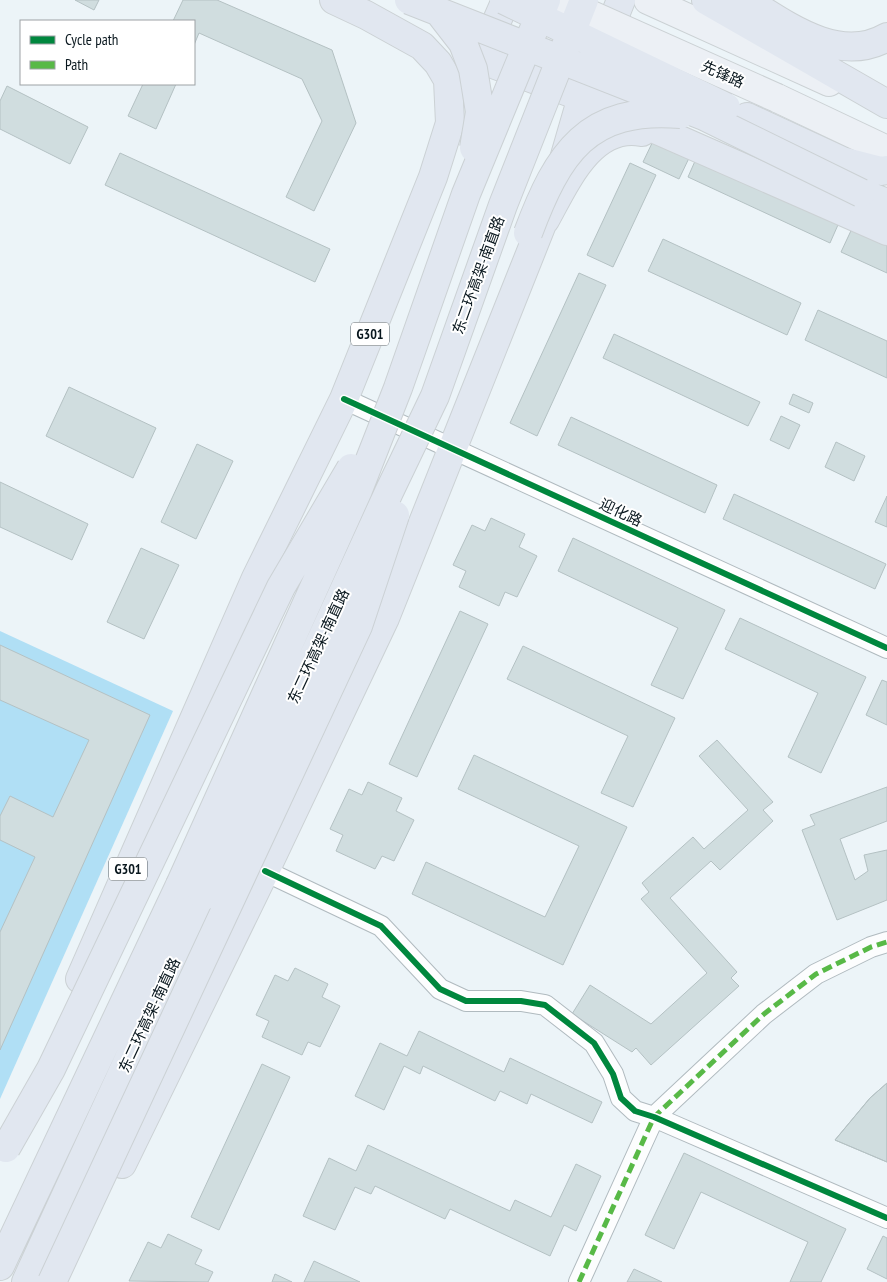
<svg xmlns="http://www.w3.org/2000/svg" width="887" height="1282" font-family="'PT Sans Narrow','Noto Sans SC',sans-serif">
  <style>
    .green { fill: #b0dff5 }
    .building { fill: #d0dddf; stroke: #b4c1c3 }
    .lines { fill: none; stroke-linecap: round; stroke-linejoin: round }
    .street-casing { stroke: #b0babf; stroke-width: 22 }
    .primary-casing { stroke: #cbd1d4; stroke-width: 30 }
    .highway-casing { stroke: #cbd1d4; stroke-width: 30 }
    .street { stroke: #fcfdfe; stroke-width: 20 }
    .primary { stroke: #ecf0f5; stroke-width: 28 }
    .highway { stroke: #e1e7f0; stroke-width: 28 }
    .primary-bridge-casing { stroke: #cbd1d4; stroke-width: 30; stroke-linecap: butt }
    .highway-bridge-casing { stroke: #cbd1d4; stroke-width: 30; stroke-linecap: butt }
    .primary-bridge { stroke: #ecf0f5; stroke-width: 28 }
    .highway-bridge { stroke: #e1e7f0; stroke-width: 28 }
    .quiet { stroke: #58b947; stroke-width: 5; stroke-dasharray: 10 5; stroke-linecap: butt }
    .cycleway-casing { stroke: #fff; stroke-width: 9 }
    .cycleway { stroke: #00873e; stroke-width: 6 }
    .labels { text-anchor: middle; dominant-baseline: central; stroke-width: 4; stroke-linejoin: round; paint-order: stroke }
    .shield { fill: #fff; stroke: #535d62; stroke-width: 1 }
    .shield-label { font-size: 14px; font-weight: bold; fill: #09171e }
    .street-label { font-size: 15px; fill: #09171e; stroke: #fff }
  </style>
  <rect width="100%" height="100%" fill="#ecf4f8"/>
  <path class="green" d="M 0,631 L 173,711 L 0,1099 Z"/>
  <path class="building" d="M 75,0 L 99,0 L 94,10 Z
    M 183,0 L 217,0 L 332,50 L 356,123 L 314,211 L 286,197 L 322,121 L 302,79 L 199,33 L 194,45 L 194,21 L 173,21 Z
    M 143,84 L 176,84 L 156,129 L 128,116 Z
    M 7,86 L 88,127 L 70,164 L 0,129 L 0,101 Z
    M 654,139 L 690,156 L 679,179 L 643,162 Z
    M 699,152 L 841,218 L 830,243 L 688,177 Z
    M 120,153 L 330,249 L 315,282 L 105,185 Z
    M 630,163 L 656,175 L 613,267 L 587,255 Z
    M 856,220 L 887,235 L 887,273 L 841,252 Z
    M 663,239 L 801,303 L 787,335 L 648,271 Z
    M 579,273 L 606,285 L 537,436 L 510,423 Z
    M 818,310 L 887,341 L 887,378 L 805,340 Z
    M 614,334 L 760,402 L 748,426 L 603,358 Z
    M 69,387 L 156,428 L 133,478 L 46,436 Z
    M 793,394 L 813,403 L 809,413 L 789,404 Z
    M 781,416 L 800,425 L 789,449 L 770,440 Z
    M 571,417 L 717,485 L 705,513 L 558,445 Z
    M 836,442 L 865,456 L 854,481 L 825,467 Z
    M 197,444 L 233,461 L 196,539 L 161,522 Z
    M 0,482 L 88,524 L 72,560 L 0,527 Z
    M 734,494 L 886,564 L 875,589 L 723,519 Z
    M 887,496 L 887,527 L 875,522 Z
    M 491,518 L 525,534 L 519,547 L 537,556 L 517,597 L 505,592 L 499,606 L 459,587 L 466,571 L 453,565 L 472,525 L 485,531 Z
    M 573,538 L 725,610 L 683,699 L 651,685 L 678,628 L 558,571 Z
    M 141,548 L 179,565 L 144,639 L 107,622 Z
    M 460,611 L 488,624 L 417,777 L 389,764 Z
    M 740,618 L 866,677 L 821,773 L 788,757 L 818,693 L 725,649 Z
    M 0,645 L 150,715 L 0,1050 L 0,932 L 35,857 L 0,840 L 0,816 L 10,796 L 53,817 L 89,740 L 0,700 Z
    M 523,646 L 675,718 L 633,807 L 601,793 L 628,736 L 507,679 Z
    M 882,680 L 887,682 L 887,725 L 866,715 Z
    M 717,740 L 773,802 L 763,810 L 773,821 L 720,870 L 711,861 L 670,898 L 737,972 L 731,978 L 739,986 L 651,1065 L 636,1048 L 632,1052 L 572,1014 L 590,985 L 651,1024 L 707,973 L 641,899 L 649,892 L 642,883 L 693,837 L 704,849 L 748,810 L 699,756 Z
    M 474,755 L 627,827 L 563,965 L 412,894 L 426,862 L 545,917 L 579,846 L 458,789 Z
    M 368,782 L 402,798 L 396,811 L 414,820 L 394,861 L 382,856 L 375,869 L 336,851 L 343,835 L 330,829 L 349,789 L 362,795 Z
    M 887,787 L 887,821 L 840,839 L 855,880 L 868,871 L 864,855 L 887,850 L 887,900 L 837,920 L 802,830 L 815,825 L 810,815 Z
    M 295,968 L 328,984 L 322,997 L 340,1006 L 320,1047 L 308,1042 L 302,1055 L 262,1037 L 269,1021 L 256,1015 L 275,975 L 288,981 Z
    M 419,1031 L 504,1072 L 510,1058 L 602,1102 L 592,1123 L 531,1094 L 527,1104 L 500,1091 L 495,1101 L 423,1066 L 420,1074 L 404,1066 L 384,1110 L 355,1096 L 380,1043 L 407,1056 Z
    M 262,1064 L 290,1077 L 219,1230 L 191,1217 Z
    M 887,1083 L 887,1162 L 835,1140 L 870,1098 Z
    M 887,1083 L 887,1162 L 835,1140 L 870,1098 Z
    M 368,1145 L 510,1211 L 515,1200 L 551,1217 L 576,1164 L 601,1176 L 576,1231 L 564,1225 L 550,1256 L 450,1209 L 445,1219 L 375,1186 L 371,1194 L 355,1187 L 335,1230 L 303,1216 L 329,1158 L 356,1171 Z
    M 684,1153 L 846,1229 L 821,1282 L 790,1282 L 808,1242 L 701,1192 L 674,1249 L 645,1235 Z
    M 168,1234 L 202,1250 L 195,1264 L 213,1272 L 208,1282 L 129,1281 L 148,1242 L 161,1248 Z
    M 883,1236 L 887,1238 L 887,1279 L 867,1269 Z
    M 314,1261 L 360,1282 L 304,1282 Z
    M 634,1269 L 662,1282 L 627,1282 Z
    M 275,1274 L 292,1282 L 272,1282 Z"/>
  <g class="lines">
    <defs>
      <path id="street" d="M 344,399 L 887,648
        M 265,871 L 381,926 L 440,989 L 466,1001 L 521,1001 L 545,1005 L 594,1043 L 613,1074 L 621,1098 L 635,1111 L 654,1117 L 887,1218
        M 579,1282 L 654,1117 L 764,1014 L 816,974 L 871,947 L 887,942"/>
      <path id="primary" d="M 648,0 L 829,82
        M 777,98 L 887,150"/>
      <path id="highway" d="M 706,0 L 887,104
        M 746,0 C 786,25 839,65 887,37
        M 482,55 L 506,0
        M 479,63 L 493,64 L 582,97 L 887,231
        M 747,117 L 842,161 L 881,171 L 887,170
        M 562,166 L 582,97 L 621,0
        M 861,193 L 887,203
        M 545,220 C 565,184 591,122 642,132
        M 80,979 L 256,578 L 344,399 L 433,177 L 450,123 L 448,80 L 438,63 L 422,46 L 366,15 L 334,0
        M 122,1164 L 265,871 L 385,618 L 548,209
        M 0,1266 L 180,885
        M 26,1282 L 204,896"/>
    </defs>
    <use href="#street" class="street-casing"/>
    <use href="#primary" class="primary-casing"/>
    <use href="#highway" class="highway-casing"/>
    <use href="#street" class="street"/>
    <use href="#primary" class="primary"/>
    <use href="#highway" class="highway"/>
    <defs>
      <path id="primary-bridge" d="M 558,0 L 777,98"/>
      <path id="highway-bridge" d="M 409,0 L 704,116 L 861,193
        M 504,0 L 726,107
        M 439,12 L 463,43 L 473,69 L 480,112 L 474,148
        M 528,233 C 558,153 587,106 681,114
        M 180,885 L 358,490 L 398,388 L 466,194 L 546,0
        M 204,896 L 389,492 L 435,396 L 503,205 L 584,0
        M 6,1148 L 51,1069 L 281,587 L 351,468
        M 52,1282 L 358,626 L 395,515"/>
    </defs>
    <use href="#primary-bridge" class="primary-bridge-casing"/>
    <use href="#highway-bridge" class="highway-bridge-casing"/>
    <use href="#primary-bridge" class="primary-bridge"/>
    <use href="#highway-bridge" class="highway-bridge"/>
    <path class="quiet" d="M 579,1282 L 654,1117 L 764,1014 L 816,974 L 871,947 L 887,942"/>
    <defs>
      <path id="cycleway" d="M 344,399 L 887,648
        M 265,871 L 381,926 L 440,989 L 466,1001 L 521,1001 L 545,1005 L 594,1043 L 613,1074 L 621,1098 L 635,1111 L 654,1117 L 887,1218"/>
    </defs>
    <use href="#cycleway" class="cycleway-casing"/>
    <use href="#cycleway" class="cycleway"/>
  </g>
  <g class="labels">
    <g class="shield">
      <rect x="351" y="322.5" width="38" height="23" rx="4"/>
      <rect x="109" y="857.5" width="38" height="23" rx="4"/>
    </g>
    <g class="shield-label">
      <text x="370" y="334">G301</text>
      <text x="128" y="869">G301</text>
    </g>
    <g class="street-label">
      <text transform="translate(723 74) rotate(24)">先锋路</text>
      <text transform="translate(478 275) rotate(-70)">东二环高架-南直路</text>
      <text transform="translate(621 512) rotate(25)">迎化路</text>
      <text transform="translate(318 646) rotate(-65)">东二环高架-南直路</text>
      <text transform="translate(149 1015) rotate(-65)">东二环高架-南直路</text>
    </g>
  </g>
  <rect x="20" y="20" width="175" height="65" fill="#ffffff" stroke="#9da2a5"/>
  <rect x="30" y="36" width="25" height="8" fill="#00873e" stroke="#9da2a5"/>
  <text x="65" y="45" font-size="15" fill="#09171e">Cycle path</text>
  <rect x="30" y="61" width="25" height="8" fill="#58b947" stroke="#9da2a5"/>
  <text x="65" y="70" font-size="15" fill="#09171e">Path</text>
</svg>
